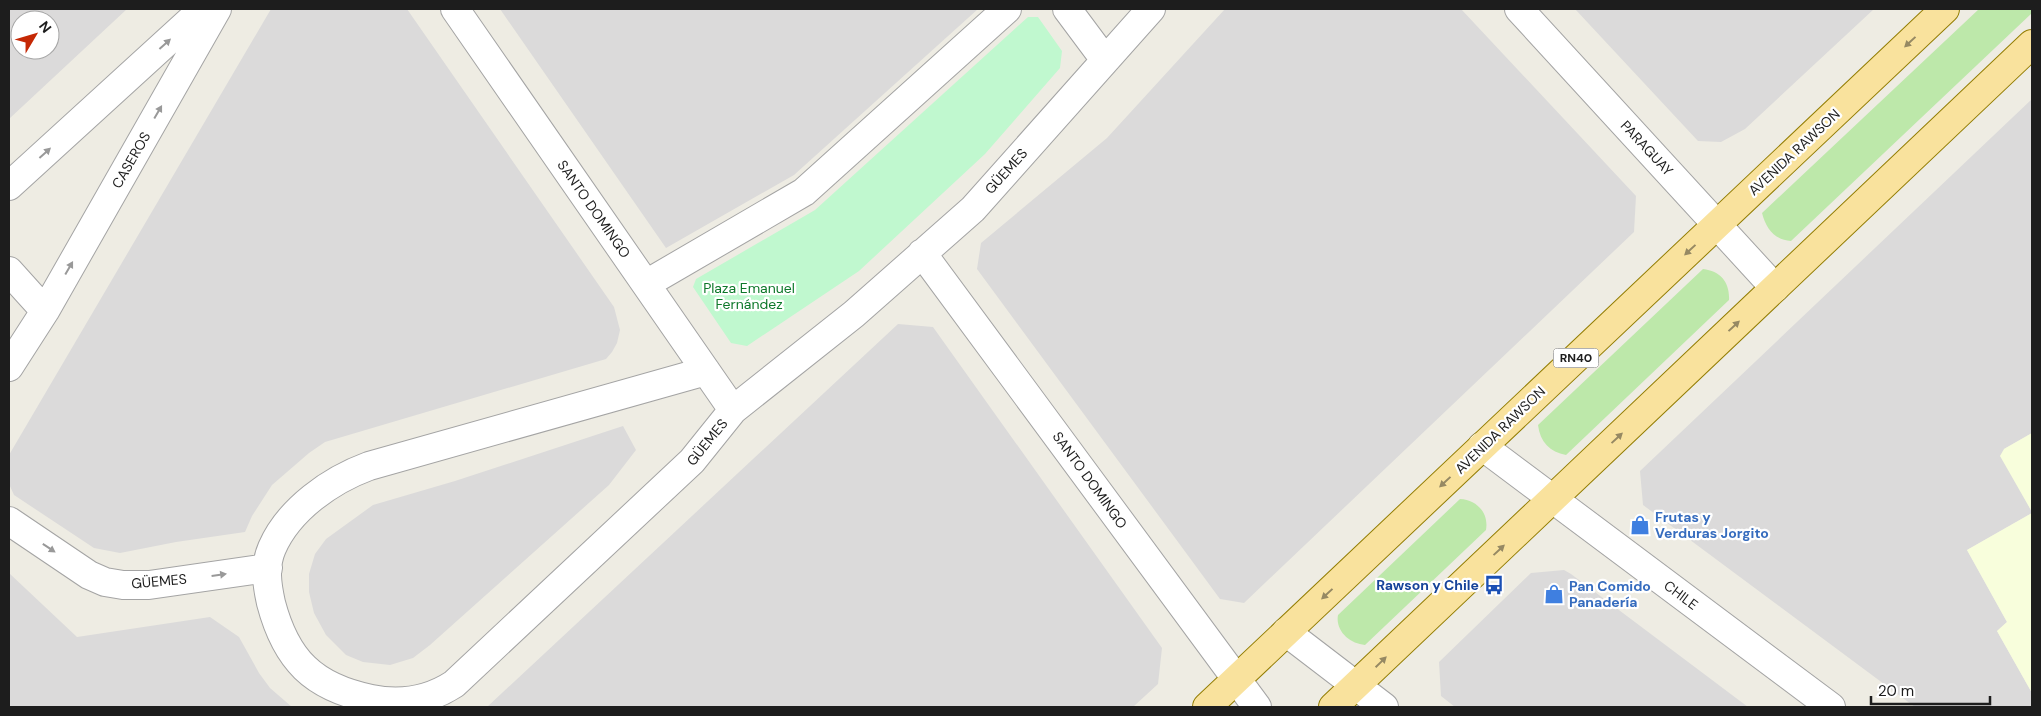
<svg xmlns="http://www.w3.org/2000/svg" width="2041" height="716" font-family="'DM Sans',sans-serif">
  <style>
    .residential { fill: #dbdada; fill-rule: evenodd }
    .education { fill: #f8fedc }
    .grass { fill: #bde8aa }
    .park { fill: #c0f8cf }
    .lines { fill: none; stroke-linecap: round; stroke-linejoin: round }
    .street-casing { stroke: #a4a4a4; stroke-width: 30 }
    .primary-casing { stroke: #937d03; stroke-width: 30 }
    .street { stroke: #fff; stroke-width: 28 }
    .primary { stroke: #f9e29d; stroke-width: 28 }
    .oneway { fill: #968963 }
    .oneway2 { fill: #999 }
    .labels { text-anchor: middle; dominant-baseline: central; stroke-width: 4.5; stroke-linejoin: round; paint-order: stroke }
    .shield { fill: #fff; stroke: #616161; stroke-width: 1 }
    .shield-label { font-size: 12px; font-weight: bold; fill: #1d1d1d }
    .street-label { font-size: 14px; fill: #1d1d1d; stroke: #fff }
    .park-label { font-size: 14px; fill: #0e782a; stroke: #fff }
    .shop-label { font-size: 14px; font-weight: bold; fill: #366cbe; stroke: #fff; text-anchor: start }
    .transit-label { font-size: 14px; font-weight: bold; fill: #164399; stroke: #fff; text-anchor: end }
  </style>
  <rect width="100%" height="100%" fill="#eeece3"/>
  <path class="residential" d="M 9,9 L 127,9 L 9,119 ZM 20,20 L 50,20 L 50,50 L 20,50 Z
    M 271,9 L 407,9 L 614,307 L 620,330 L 617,343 L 612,352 L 606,359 L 325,442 L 309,453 L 272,485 L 252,516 L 245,532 L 176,542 L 120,553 L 94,548 L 14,495 L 9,484 L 9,455 Z
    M 500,9 L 978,9 L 794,175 L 666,248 Z
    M 1225,9 L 1461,9 L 1636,196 L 1634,232 L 1244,603 L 1220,599 L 977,269 L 981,243 L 1107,138 Z
    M 1575,9 L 1874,9 L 1745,129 L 1721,142 L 1698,141 Z
    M 2032,99 L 2032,433 L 2004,449 L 2032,513 L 1967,550 L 2007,622 L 1997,631 L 2032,693 L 2032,707 L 1915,707 L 1643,505 L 1640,471 Z
    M 898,324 L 933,327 L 1162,648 L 1158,684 L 1133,707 L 487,707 Z
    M 623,426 L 636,450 L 609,485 L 430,645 L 413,658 L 390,665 L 363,662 L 346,655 L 326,635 L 314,613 L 309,592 L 309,574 L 315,554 L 326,539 L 373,505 L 455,481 Z
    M 1564,570 L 1571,574 L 1748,707 L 1455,707 L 1441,696 L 1439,662 L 1531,573 Z
    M 9,573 L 77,637 L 210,617 L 239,637 L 259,673 L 270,688 L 292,707 L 9,707 Z"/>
  <path class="education" d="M 2032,433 L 2032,512 L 2000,456 L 2004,449 Z
    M 2032,513 L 2032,693 L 1997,631 L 2007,622 L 1967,550 Z"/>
  <path class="grass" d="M 1979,9 L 2032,9 L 2032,13 L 1791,241 C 1775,240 1766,229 1762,213 Z
    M 1703,269 C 1721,271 1730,283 1729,300 L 1566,455 C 1550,452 1540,442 1538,425 Z
    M 1460,499 C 1477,500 1489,513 1486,530 L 1365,645 C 1350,644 1335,631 1338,615 Z"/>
  <path class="park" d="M 1028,17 L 1038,17 L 1062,51 L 1060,68 L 985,154 L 859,271 L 747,346 L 731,343 L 693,287 L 696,279 L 815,210 Z"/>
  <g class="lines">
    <defs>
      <path id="street" d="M 455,9 L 733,410
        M 1067,9 L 1105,60
        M 1519,9 L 1775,288
        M 9,186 L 203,9
        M 922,253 L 1257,707
        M 9,271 L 45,311
        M 646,284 L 804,192 L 1007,9
        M 9,367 L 45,311 L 217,9
        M 706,371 L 369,466 C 331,480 289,509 272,548 C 264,566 267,585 271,603 C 286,660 313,687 371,699 C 401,705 428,701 454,684 L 692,461 L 733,410 L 854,314 L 973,209 L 1151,9
        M 1482,446 L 1831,707
        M 9,521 L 89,575 L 105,582 L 123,585 L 149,585 L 268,568
        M 1286,632 L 1384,707"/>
      <path id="primary" d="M 1207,707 L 1945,9
        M 1333,707 L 2032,44"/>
    </defs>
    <use href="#street" class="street-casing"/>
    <use href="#primary" class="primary-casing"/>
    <use href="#street" class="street"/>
    <use href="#primary" class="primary"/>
  </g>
  <defs><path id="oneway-solid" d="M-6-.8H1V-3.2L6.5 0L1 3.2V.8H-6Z" transform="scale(1.25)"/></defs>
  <g class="oneway">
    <use href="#oneway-solid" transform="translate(1910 42) rotate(137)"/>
    <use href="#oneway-solid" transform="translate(1690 250) rotate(137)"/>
    <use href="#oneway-solid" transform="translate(1734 326) rotate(-43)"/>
    <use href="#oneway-solid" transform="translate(1617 438) rotate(-43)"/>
    <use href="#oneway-solid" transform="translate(1445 482) rotate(137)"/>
    <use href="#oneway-solid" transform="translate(1499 550) rotate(-43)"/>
    <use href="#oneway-solid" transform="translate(1327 594) rotate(137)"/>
    <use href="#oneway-solid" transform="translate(1381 662) rotate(-44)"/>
  </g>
  <g class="oneway2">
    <use href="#oneway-solid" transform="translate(165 44) rotate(-42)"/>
    <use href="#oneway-solid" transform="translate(158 112) rotate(-60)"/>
    <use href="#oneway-solid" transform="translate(45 153) rotate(-42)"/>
    <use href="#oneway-solid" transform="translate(69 268) rotate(-60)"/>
    <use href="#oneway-solid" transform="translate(49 548) rotate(34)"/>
    <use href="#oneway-solid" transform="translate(219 575) rotate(-8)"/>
  </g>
  <defs>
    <symbol id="shop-bare" viewBox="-9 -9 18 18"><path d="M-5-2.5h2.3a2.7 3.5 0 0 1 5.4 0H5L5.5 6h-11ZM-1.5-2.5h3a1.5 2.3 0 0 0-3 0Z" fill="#3f7fe0" stroke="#fff" stroke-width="2.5" paint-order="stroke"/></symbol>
    <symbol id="bus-bare" viewBox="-9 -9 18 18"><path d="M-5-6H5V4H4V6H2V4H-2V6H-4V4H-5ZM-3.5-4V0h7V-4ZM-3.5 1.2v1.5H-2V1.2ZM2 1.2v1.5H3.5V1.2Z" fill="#1a4fb4" stroke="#fff" stroke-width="2.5" paint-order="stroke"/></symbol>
  </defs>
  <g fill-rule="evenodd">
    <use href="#shop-bare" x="1626" y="511" width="28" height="28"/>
    <use href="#bus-bare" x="1480" y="571" width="28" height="28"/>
    <use href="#shop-bare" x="1540" y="580" width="28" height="28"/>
  </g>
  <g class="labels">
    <rect class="shield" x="1553.5" y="348.5" width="45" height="19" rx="4"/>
    <g class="shield-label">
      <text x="1576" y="358">RN40</text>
    </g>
    <g class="street-label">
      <text transform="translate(1647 148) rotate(47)">PARAGUAY</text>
      <text transform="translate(1794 152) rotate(-43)">AVENIDA RAWSON</text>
      <text transform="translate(131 160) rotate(-60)">CASEROS</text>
      <text transform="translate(1006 171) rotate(-48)">GÜEMES</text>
      <text transform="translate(594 209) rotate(55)">SANTO DOMINGO</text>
      <text transform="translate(1500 430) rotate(-44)">AVENIDA RAWSON</text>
      <text transform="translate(707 442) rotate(-51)">GÜEMES</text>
      <text transform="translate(1090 480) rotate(54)">SANTO DOMINGO</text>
      <text transform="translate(159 581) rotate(-5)">GÜEMES</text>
      <text transform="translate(1681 595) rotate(37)">CHILE</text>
    </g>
    <g class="park-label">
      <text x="749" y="288">Plaza Emanuel<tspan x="749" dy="16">Fernández</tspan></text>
    </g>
    <g class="shop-label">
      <text x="1655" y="517">Frutas y<tspan x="1655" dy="16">Verduras Jorgito</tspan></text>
      <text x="1569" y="586">Pan Comido<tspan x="1569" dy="16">Panadería</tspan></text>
    </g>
    <g class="transit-label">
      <text x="1479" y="585">Rawson y Chile</text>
    </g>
  </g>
  <rect width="2041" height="716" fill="none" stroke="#1d1d1d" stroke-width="20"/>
  <g transform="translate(35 35) rotate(52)"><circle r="24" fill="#ffffff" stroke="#a5a5a5"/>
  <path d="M0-4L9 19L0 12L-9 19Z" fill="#c52805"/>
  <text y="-8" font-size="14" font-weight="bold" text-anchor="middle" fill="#1d1d1d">N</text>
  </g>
  <path d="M1871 696v8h119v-8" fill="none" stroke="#1d1d1d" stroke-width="2.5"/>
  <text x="1878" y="696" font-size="15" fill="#1d1d1d" stroke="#ffffff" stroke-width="4" paint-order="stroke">20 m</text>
</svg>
